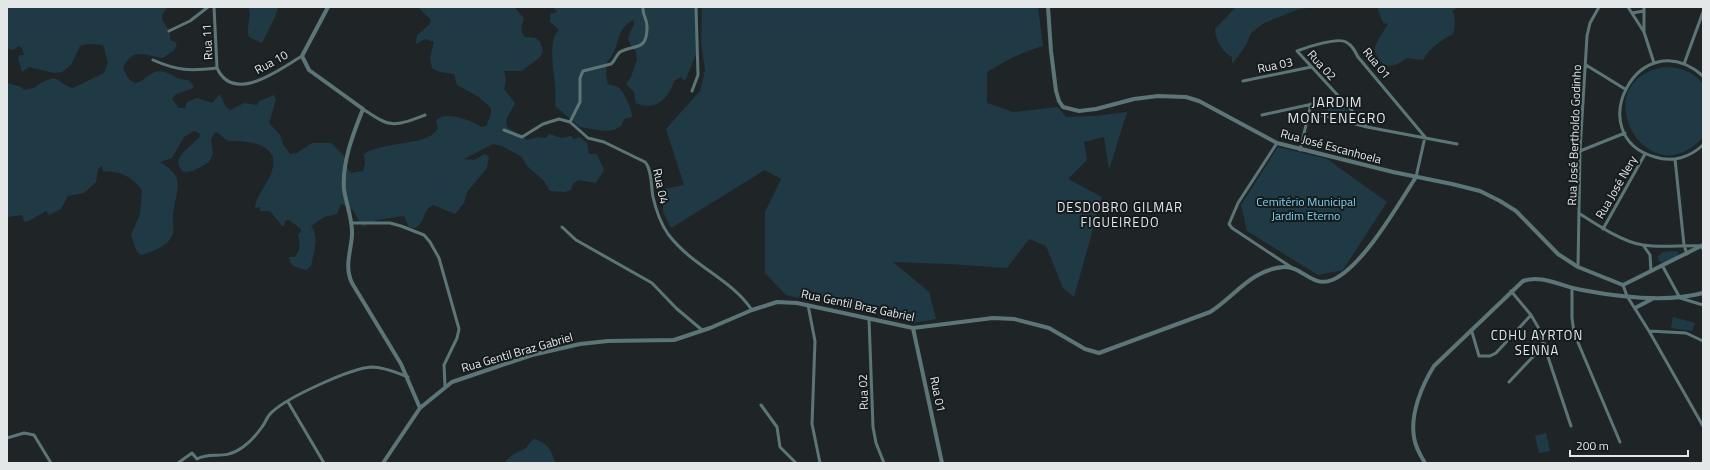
<svg xmlns="http://www.w3.org/2000/svg" width="1710" height="470" font-family="'Titillium Web',sans-serif">
  <style>
    .green { fill: #1f3a45 }
    .lines { fill: none; stroke-linecap: round; stroke-linejoin: round }
    .minor { stroke: #5c7577; stroke-width: 3 }
    .tertiary { stroke: #5c7577; stroke-width: 4 }
    .labels { text-anchor: middle; dominant-baseline: central; stroke-width: 4; stroke-linejoin: round; paint-order: stroke }
    .street-label { font-size: 12px; fill: #e3e7e8; stroke: #161b1e }
    .park-label { font-size: 12px; fill: #7ed1f2; stroke: #161b1e }
    .neighbourhood-label { font-size: 13px; letter-spacing: 1px; fill: #e3e7e8; stroke: #161b1e }
    .quarter-label { font-size: 14px; letter-spacing: 1px; fill: #e3e7e8; stroke: #161b1e }
  </style>
  <rect width="100%" height="100%" fill="#1f2527"/>
  <path class="green" d="M 7,7 L 167,8 C 166,11 162,13 162,16 C 161,24 172,28 170,40 L 175,42 L 177,45 L 174,50 L 163,58 C 146,56 132,46 123,68 C 136,99 146,71 159,71 C 170,71 177,81 188,80 L 194,86 L 193,88 L 175,95 L 172,99 L 179,108 L 185,108 L 187,102 L 197,98 L 212,103 L 220,94 L 226,107 L 230,110 L 244,103 L 257,105 L 259,101 L 274,95 L 276,100 L 269,123 L 280,135 L 283,144 L 290,154 L 297,153 L 312,143 L 331,143 L 344,156 L 347,168 L 351,173 L 363,171 L 365,164 L 364,154 C 383,141 431,146 438,128 L 436,121 C 444,110 471,120 481,127 L 486,126 L 491,114 L 491,108 L 479,97 L 457,85 L 454,74 L 440,72 L 432,68 L 430,58 L 434,42 L 425,39 L 416,44 L 417,35 L 430,24 L 431,20 L 418,7 L 514,7 L 524,18 C 522,25 519,31 525,37 L 536,38 L 540,42 L 543,51 L 540,57 L 522,71 L 504,71 L 506,79 L 504,89 L 515,103 C 512,111 504,118 507,127 L 527,140 L 538,137 L 546,138 L 549,134 L 562,138 L 571,136 L 574,139 L 579,137 L 587,143 L 589,154 L 597,154 L 604,170 L 596,183 L 578,180 L 573,184 L 571,190 L 565,192 L 550,191 L 544,181 L 526,165 L 522,157 L 502,146 L 493,144 L 464,159 L 474,160 L 485,154 L 489,156 L 487,168 L 467,192 L 464,203 L 455,214 L 433,205 C 423,209 426,222 415,228 L 409,227 L 404,216 L 377,220 L 363,227 L 352,209 L 341,204 L 337,214 L 324,217 L 311,226 C 320,236 313,255 311,266 L 306,270 C 297,267 291,268 289,257 L 295,257 C 301,249 300,243 298,234 L 301,232 L 301,229 L 289,220 L 285,221 L 284,226 L 282,226 L 270,211 L 260,211 L 260,207 L 255,208 C 257,190 285,167 268,150 C 261,142 241,141 231,141 C 224,141 221,133 215,132 L 211,139 L 213,154 L 209,162 C 202,166 185,178 180,168 C 178,165 178,162 179,159 C 182,151 195,143 200,136 L 199,133 L 194,131 L 184,137 L 172,158 L 160,162 C 187,178 176,189 173,214 C 172,221 175,229 172,236 C 167,247 151,252 142,255 L 137,252 L 131,235 L 140,214 L 142,190 C 132,176 119,171 103,171 L 102,165 L 98,169 L 96,182 L 84,193 L 68,196 L 61,209 L 49,215 L 46,211 L 27,222 L 24,221 L 22,215 L 7,217 L 7,83 L 21,87 L 24,90 L 34,88 L 42,82 L 53,78 C 61,80 65,87 73,88 L 104,73 L 108,62 L 103,45 L 88,44 L 80,46 L 71,65 L 62,72 L 54,73 L 29,67 L 22,72 L 18,58 L 20,55 L 24,55 L 22,48 L 19,46 L 13,50 L 7,48 Z
    M 248,7 L 278,7 L 275,17 L 262,43 L 249,37 C 245,26 253,18 248,7 Z
    M 553,7 L 696,7 L 697,52 L 685,81 L 681,77 L 674,81 C 669,98 655,112 636,103 L 634,92 L 626,84 L 631,77 L 637,60 L 636,52 L 630,44 L 628,38 L 634,24 L 633,20 C 614,30 621,48 607,62 L 606,76 L 608,84 C 611,85 615,86 618,87 C 623,90 633,111 632,117 L 624,119 L 621,126 L 614,130 L 604,131 L 580,127 L 555,106 C 559,84 544,45 559,30 L 550,22 L 550,14 L 557,12 Z
    M 702,7 L 1038,7 L 1043,46 C 1022,52 1005,61 987,72 L 987,103 L 1013,112 L 1058,107 L 1066,117 L 1094,116 L 1127,112 L 1109,170 L 1104,137 L 1084,142 L 1087,160 L 1068,179 L 1102,197 L 1074,297 L 1063,288 L 1046,246 L 1029,239 L 1007,268 L 949,264 L 893,262 L 929,292 L 936,319 L 913,323 L 786,295 L 765,273 L 765,212 L 781,179 L 765,170 L 671,228 L 663,212 L 663,189 L 684,185 L 666,129 L 700,91 L 705,70 L 701,42 Z
    M 1236,7 L 1318,7 L 1299,9 L 1264,23 L 1251,33 L 1246,45 L 1233,63 L 1232,62 L 1232,57 C 1223,53 1215,39 1215,29 Z
    M 1377,7 L 1458,7 L 1452,11 C 1456,17 1455,27 1453,34 C 1442,40 1430,47 1423,60 L 1406,58 C 1398,66 1386,70 1379,59 C 1377,55 1374,52 1375,47 C 1377,40 1384,31 1388,24 L 1383,23 Z
    M 1665,67 C 1680,67 1694,72 1703,84 L 1703,137 C 1647,200 1582,80 1665,67 Z
    M 1341,103 L 1349,112 L 1348,115 C 1342,117 1331,115 1327,110 L 1329,106 Z
    M 1278,147 L 1327,159 L 1387,202 L 1343,270 L 1318,275 L 1247,231 L 1241,205 Z
    M 1674,251 L 1678,252 L 1677,258 L 1664,263 L 1660,262 L 1657,257 L 1663,252 Z
    M 1673,317 L 1695,323 L 1692,331 L 1671,328 Z
    M 1546,433 L 1550,451 L 1539,453 L 1535,436 Z
    M 533,439 C 547,442 552,450 555,463 L 504,463 L 512,455 L 526,448 Z"/>
  <g class="lines">
    <path class="minor" d="M 214,7 L 217,68 C 234,105 280,69 302,56
      M 1628,7 L 1644,32 L 1654,63
      M 1632,13 L 1644,11
      M 169,31 L 190,21 L 208,7
      M 1644,31 L 1644,7
      M 153,60 C 178,71 190,71 217,68
      M 1684,64 L 1703,12
      M 1586,65 L 1625,89
      M 1703,76 C 1639,20 1580,136 1655,157 C 1673,163 1690,157 1703,145
      M 1243,81 L 1311,67
      M 692,91 L 698,75 L 696,7
      M 363,109 C 391,128 393,127 425,115
      M 1309,112 L 1367,127 L 1457,144
      M 1262,115 L 1340,98
      M 570,122 L 580,102 L 580,78 L 583,71 L 611,64 C 615,61 616,55 620,52 C 633,44 647,52 647,28 C 648,20 642,15 643,7
      M 1367,127 L 1297,51 C 1307,47 1338,37 1346,42 C 1352,45 1355,51 1358,57 L 1425,137 L 1416,177
      M 504,130 L 522,137 L 543,124 L 559,119 L 570,122 L 588,138 L 604,142 L 645,162 C 652,169 651,187 653,197 C 656,210 661,224 668,234 C 693,267 729,277 752,310
      M 1277,143 L 1238,203 L 1229,224 L 1232,228 L 1291,267
      M 1300,150 L 1311,104
      M 1580,151 L 1625,133
      M 1675,159 L 1684,245 L 1687,254
      M 1580,214 C 1597,225 1623,242 1643,245 C 1661,248 1683,245 1702,246 L 1703,249
      M 351,223 L 390,223 L 401,226 L 424,235 L 430,242 L 439,258 L 459,329 L 457,338 L 444,365 L 445,386
      M 562,227 L 576,240 L 652,283 L 676,308 L 702,330
      M 1603,229 L 1645,154
      M 1643,245 L 1650,255 L 1651,271
      M 1662,265 L 1680,298 L 1703,305
      M 1578,267 L 1580,151 L 1587,36 L 1590,23 L 1599,7
      M 1623,285 L 1627,296 L 1649,331 L 1703,426
      M 1572,289 L 1572,318 L 1574,333 L 1620,442
      M 1511,291 L 1531,315 L 1538,327 L 1571,426
      M 808,305 L 815,341 L 812,424 L 820,463
      M 869,319 L 873,427 L 876,443 L 884,463
      M 1649,331 L 1686,333 L 1703,341
      M 1472,332 L 1479,356 L 1490,356 L 1496,353 L 1531,315
      M 1509,382 L 1545,344
      M 288,402 L 324,463
      M 761,405 L 777,427 L 780,447 L 796,463
      M 7,438 L 24,433 L 34,435 L 51,463
      M 178,463 L 192,453 L 197,459 C 212,451 224,461 243,447 C 250,442 257,434 262,427 C 266,422 267,416 272,412 C 288,397 351,368 372,367 C 385,367 397,373 408,377"/>
    <path class="tertiary" d="M 328,7 L 302,56 L 309,70 L 363,109 C 353,134 342,162 344,189 C 346,204 353,220 352,235 C 351,252 344,266 352,283 L 401,364 L 420,408
      M 1048,7 L 1051,51 L 1056,91 L 1059,101 L 1063,107 L 1079,111 L 1096,109 L 1134,99 L 1158,96 L 1186,97 L 1199,101 L 1277,143 L 1393,172 L 1452,184 L 1480,191 L 1500,201 L 1516,211 L 1558,254 L 1578,267 L 1623,285 L 1703,245
      M 1635,308 L 1654,298
      M 913,328 L 942,463
      M 383,463 L 420,408 L 452,382 L 532,355 L 580,344 L 608,341 L 674,340 L 710,328 L 752,310 L 777,302 L 797,303 L 913,328 L 993,318 L 1014,319 L 1049,328 L 1085,349 L 1099,353 L 1210,312 C 1235,296 1252,269 1284,267 C 1302,266 1312,288 1332,280 C 1362,268 1398,205 1416,177
      M 1425,463 C 1420,455 1415,446 1414,437 C 1410,414 1422,385 1434,366 L 1523,281 C 1542,274 1562,287 1582,290 C 1619,297 1666,303 1703,293"/>
  </g>
  <g class="labels">
    <g class="street-label">
      <text transform="translate(207 42) rotate(-93)">Rua 11</text>
      <text transform="translate(271 62) rotate(-29)">Rua 10</text>
      <text transform="translate(1377 63) rotate(51)">Rua 01</text>
      <text transform="translate(1275 65) rotate(-12)">Rua 03</text>
      <text transform="translate(1322 65) rotate(48)">Rua 02</text>
      <text transform="translate(1574 135) rotate(-88)">Rua José Bertholdo Godinho</text>
      <text transform="translate(1331 146) rotate(15)">Rua José Escanhoela</text>
      <text transform="translate(661 186) rotate(78)">Rua 04</text>
      <text transform="translate(1616 187) rotate(-60)">Rua José Nery</text>
      <text transform="translate(858 305) rotate(12)">Rua Gentil Braz Gabriel</text>
      <text transform="translate(517 352) rotate(-16)">Rua Gentil Braz Gabriel</text>
      <text transform="translate(863 392) rotate(-92)">Rua 02</text>
      <text transform="translate(938 394) rotate(78)">Rua 01</text>
    </g>
    <g class="park-label">
      <text x="1306" y="201">Cemitério Municipal<tspan x="1306" dy="14">Jardim Eterno</tspan></text>
    </g>
    <g class="neighbourhood-label">
      <text x="1120" y="207">DESDOBRO GILMAR<tspan x="1120" dy="15">FIGUEIREDO</tspan></text>
      <text x="1537" y="335">CDHU AYRTON<tspan x="1537" dy="15">SENNA</tspan></text>
    </g>
    <g class="quarter-label">
      <text x="1337" y="101">JARDIM<tspan x="1337" dy="16">MONTENEGRO</tspan></text>
    </g>
  </g>
  <rect width="1710" height="470" fill="none" stroke="#e3e7e8" stroke-width="16"/>
  <path d="M1570 450v6h118v-6" fill="none" stroke="#e3e7e8" stroke-width="2"/>
  <text x="1576" y="450" font-size="12" fill="#e3e7e8" stroke="#161b1e" stroke-width="3" paint-order="stroke">200 m</text>
</svg>
